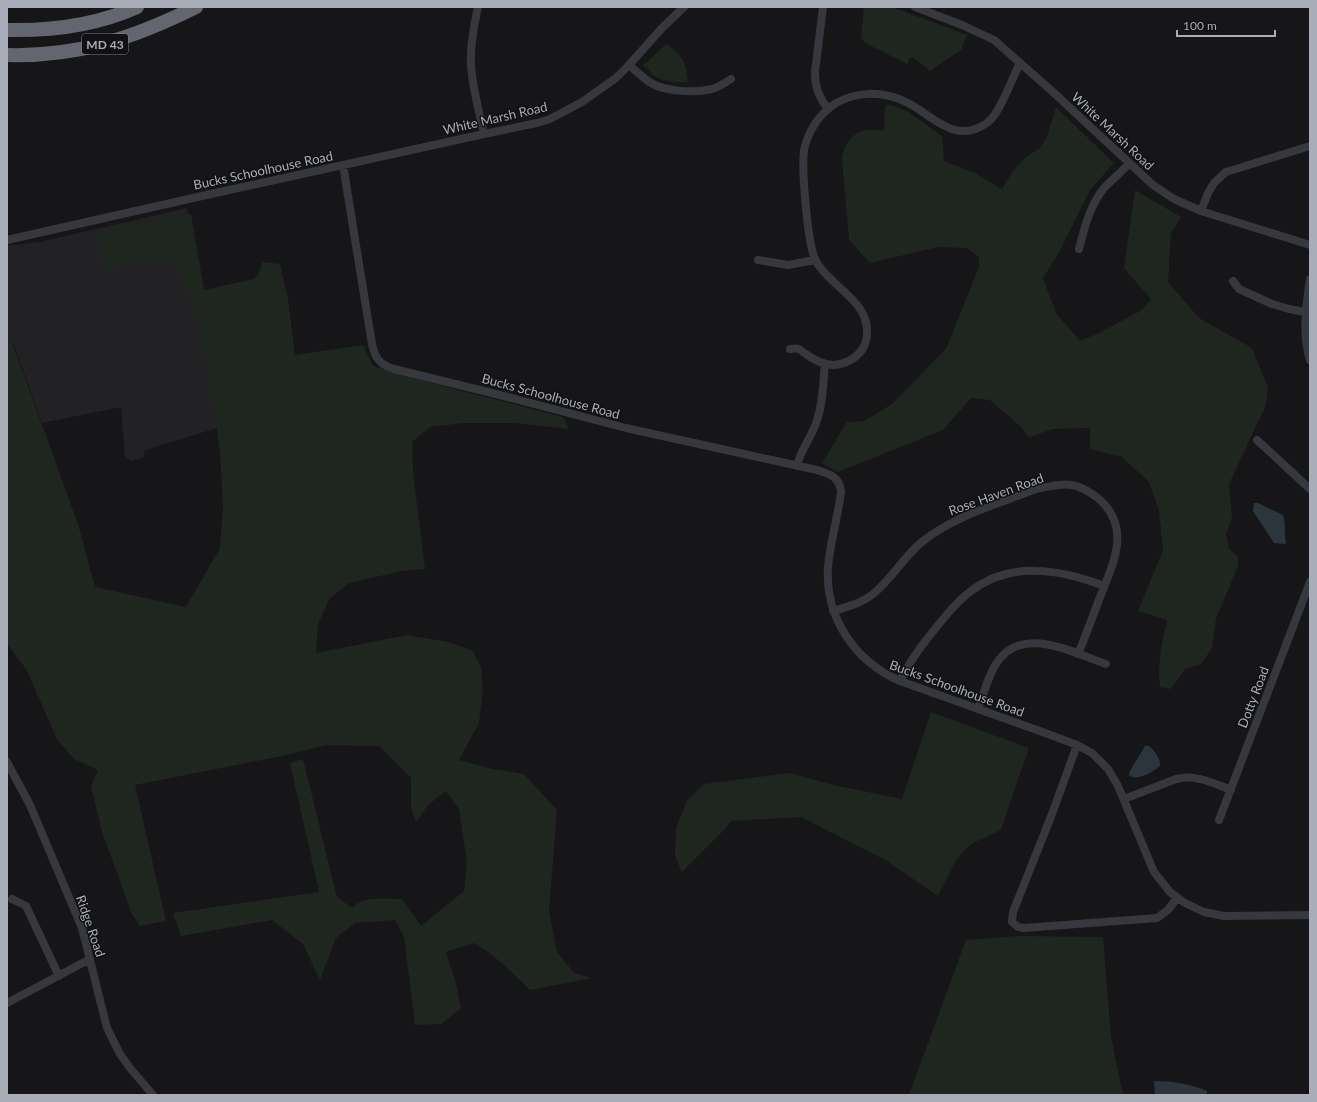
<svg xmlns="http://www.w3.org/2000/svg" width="1317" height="1102" font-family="Lato,sans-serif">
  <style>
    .built { fill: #222225 }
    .green { fill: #1e261f }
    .water { fill: #2c353c }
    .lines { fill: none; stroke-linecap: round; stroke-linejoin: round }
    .street { stroke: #37383d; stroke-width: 8 }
    .highway { stroke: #63666e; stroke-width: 14 }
    .labels { text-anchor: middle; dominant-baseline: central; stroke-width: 3; stroke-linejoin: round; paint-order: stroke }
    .shield { fill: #111113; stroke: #7b7e86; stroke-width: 1 }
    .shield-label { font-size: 12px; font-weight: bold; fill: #a8adb8 }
    .street-label { font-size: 13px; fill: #a8adb8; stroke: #111113 }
  </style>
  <rect width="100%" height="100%" fill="#161618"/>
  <path class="built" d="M 187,208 L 217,428 L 145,450 L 143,458 L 131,461 L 125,456 L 121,407 L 42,423 L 13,342 L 7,342 L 7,246 L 40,242 Z"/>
  <path class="green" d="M 864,7 L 892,7 L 967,35 L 961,50 L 930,71 L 914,58 L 910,58 L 907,64 L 865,43 L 861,37 Z
    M 667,43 C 683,59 686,59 688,82 C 675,83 664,82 653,75 C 650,72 647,68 643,66 L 644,64 L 645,64 Z
    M 887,104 L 907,111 L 942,136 L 944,161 L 973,172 L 1002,189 L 1012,172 L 1026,157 L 1040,148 L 1048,134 L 1056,107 L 1114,163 L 1090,190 L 1060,251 L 1043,278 L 1056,313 L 1080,341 L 1099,333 L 1142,310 L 1151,299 L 1124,268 L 1135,190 L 1181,217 L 1171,233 L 1168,282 L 1199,318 L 1252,348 L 1268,388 L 1266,405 L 1229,484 L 1232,519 L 1226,534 L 1229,549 L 1238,557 L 1238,566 L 1216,619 L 1212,648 L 1201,664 L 1185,669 L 1171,689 L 1160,687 C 1157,664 1162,643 1167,620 L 1138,611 L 1163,550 L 1159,511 L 1149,482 L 1122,457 L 1090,449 L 1090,428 L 1052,429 L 1029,438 L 1019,425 L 990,400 L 971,398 L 943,430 L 838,472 L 822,463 L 847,422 L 864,421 L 892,404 L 946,349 L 979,267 L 979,257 L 967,248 L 938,247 L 870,263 L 849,240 L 842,158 C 844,146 849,136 862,131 C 868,129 878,131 884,130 L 885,107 Z
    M 191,214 L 204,290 L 254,279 L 258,274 L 263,262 L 280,264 L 288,298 L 295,355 L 363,345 L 373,366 L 439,385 L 563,417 L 569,429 L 515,423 L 464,423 L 430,427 L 412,442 L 413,473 L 425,569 L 402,571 L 349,583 L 330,598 L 318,624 L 316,653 L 407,635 L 448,642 L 472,650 L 481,667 L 483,690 L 479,723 L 459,760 L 492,769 L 524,774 L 557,810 L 549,911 L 557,952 L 574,973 L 592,978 L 530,990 C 512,972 496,956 474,943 L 446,952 L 455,979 L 461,1008 L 441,1024 L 415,1025 L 404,937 L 395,920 L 355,923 L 336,938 L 320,980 L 303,944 L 272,920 L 181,936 L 173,913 L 319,892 L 290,763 L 303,759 L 337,897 L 352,908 C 363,895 386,899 402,899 L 421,926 L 464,891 L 467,863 L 459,809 L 446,791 L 428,805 L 416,822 L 411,808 L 411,778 L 379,746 L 326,745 L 282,756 L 135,785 L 166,921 L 140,926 L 132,914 L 102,832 L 91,786 L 98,770 L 74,759 L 57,739 L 26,669 L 7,644 L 7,342 L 12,342 L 78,524 L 95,587 L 186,607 L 220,548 L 223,507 L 220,454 L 215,416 L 198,317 L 176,266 L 147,262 L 103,269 L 97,231 Z
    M 931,712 L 1029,748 L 1001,830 L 971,844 L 956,860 L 938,896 L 887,861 L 801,817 L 731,821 L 724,830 L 682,872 L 675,856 L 676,828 L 687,801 L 704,784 L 789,773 L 838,786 L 902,799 Z
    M 1019,936 L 1103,937 L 1111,1037 L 1122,1090 L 1125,1095 L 907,1095 L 910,1092 L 966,940 Z"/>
  <path class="water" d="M 1254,503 L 1258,503 L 1283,515 C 1286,524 1284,534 1286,544 L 1274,543 L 1253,511 Z
    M 1145,746 L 1149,746 C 1154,750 1161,759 1160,766 C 1153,772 1136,782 1129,775 L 1130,771 Z
    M 1154,1081 C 1172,1081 1191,1084 1207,1091 L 1207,1095 L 1155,1095 Z"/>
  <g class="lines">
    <path class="street" d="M 478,7 C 474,25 470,44 471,63 C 472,87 479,111 484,134
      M 823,7 L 815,72 C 815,88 819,97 828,109
      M 915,7 L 962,25 L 994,40 L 1053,92 L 1153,185 L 1174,199 L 1201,211 L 1310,245
      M 629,65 C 636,71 643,78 651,83 C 666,92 695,93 712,89 C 719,87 725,83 731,79
      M 343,165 L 372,344 C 375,358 380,365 394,369 L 496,394 L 626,428 L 817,470 C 830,474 840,477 841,492 C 838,517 830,542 828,567 C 825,617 854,661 900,681 L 1048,734 L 1077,745 L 1092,753 L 1108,769 L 1118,786 L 1154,872 L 1170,892 L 1185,903 L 1204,912 L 1224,916 L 1310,915
      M 1201,211 L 1208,193 L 1214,183 L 1226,172 L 1310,146
      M 7,240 L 202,196 L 484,134 L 537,123 L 550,119 L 582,102 L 616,78 L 629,65 L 662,28 L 684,7
      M 1079,249 C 1084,229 1090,205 1104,188 C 1112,180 1121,172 1129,164
      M 758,260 L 788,265 L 815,260
      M 1310,279 C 1306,306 1302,333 1310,360
      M 1233,281 L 1239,289 L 1272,304 L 1289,309 L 1305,312
      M 790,349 C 792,349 796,348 799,349 C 801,350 804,353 806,354 C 814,360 823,365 834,365 C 845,364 855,359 862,350 C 865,345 867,339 867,333 C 869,300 828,286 815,259 C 808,244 800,162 805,146 C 810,128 821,113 836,103 C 858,91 883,91 906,102 C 932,114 954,146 987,123 C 1000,114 1012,78 1020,63
      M 1257,440 L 1310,489
      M 797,466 C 800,451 811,438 816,423 C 823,405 823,383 825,364
      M 833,611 C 847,607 862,603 873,594 C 892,579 904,556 923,541 C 956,515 998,504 1036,489 C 1064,483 1076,480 1099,499 C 1132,528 1113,564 1100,597 C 1093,616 1086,635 1078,654
      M 900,681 C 910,660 924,642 939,624 C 949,612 958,600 971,591 C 1010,561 1061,569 1104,586
      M 978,709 C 984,694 988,674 998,661 C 1023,625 1074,653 1106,664
      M 1077,745 L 1052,814 L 1013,912 L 1012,922 L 1018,927 L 1024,928 L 1157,918 L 1168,910 L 1177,898
      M 7,762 L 30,805 L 82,928 L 107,1028 L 120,1054 L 130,1068 L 153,1095
      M 1124,799 L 1176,779 C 1196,774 1213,783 1231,790
      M 1219,820 L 1310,582
      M 12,899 L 26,906 L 59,976
      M 7,1003 L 90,959"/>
    <path class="highway" d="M 7,30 C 50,31 97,25 137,7
      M 7,55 C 77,57 134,38 196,7"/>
  </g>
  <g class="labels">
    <rect class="shield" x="82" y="34" width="46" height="20" rx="3"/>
    <g class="shield-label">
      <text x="105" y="44">MD 43</text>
    </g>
    <g class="street-label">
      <text transform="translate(495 118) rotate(-13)">White Marsh Road</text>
      <text transform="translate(1113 131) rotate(43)">White Marsh Road</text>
      <text transform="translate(263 170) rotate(-12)">Bucks Schoolhouse Road</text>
      <text transform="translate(551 396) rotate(15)">Bucks Schoolhouse Road</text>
      <text transform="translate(996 494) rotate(-20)">Rose Haven Road</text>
      <text transform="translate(957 688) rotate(20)">Bucks Schoolhouse Road</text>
      <text transform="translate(1253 697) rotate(-69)">Dotty Road</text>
      <text transform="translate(91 926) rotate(71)">Ridge Road</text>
    </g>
  </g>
  <rect width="1317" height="1102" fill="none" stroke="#a8adb8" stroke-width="16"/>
  <path d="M1177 30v6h98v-6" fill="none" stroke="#a8adb8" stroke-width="2"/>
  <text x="1183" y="30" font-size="12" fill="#a8adb8" stroke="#111113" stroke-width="3" paint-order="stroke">100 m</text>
</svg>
